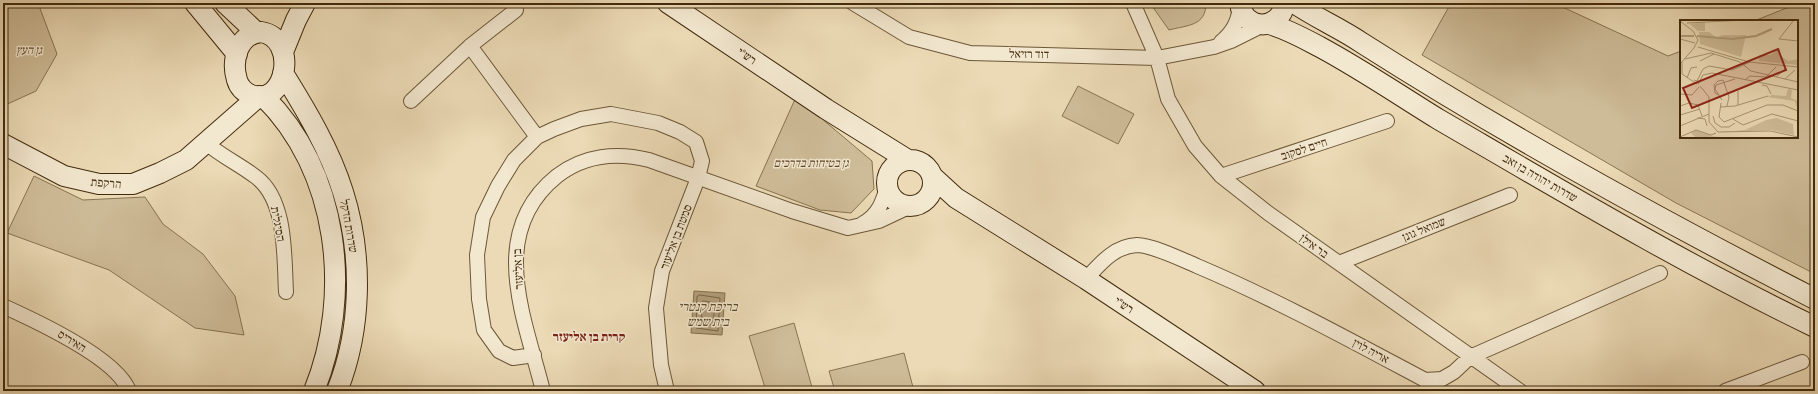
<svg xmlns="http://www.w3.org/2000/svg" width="1818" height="394" font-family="Alegreya,'Frank Ruhl Libre',serif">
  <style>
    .green { fill: #cebc98; stroke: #887452 }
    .water { fill: #b29e7c; stroke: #867050 }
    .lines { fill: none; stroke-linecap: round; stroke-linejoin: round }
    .shore { stroke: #7a6444; stroke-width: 1 }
    .street-casing { stroke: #6d5737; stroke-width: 16 }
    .secondary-casing { stroke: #432b0d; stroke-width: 22 }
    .street { stroke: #f2e7cf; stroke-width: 14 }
    .secondary { stroke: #f2e7cf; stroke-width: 20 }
    .labels { text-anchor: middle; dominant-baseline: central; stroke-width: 3; stroke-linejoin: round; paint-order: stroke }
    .park-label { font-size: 12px; font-style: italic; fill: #5f4829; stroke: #f2e7cf }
    .street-label { font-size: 12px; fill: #432b0d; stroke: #f2e7cf }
    .water-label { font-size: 13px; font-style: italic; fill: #5f4829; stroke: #f2e7cf }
    .neighbourhood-label { font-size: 13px; font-weight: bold; fill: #7a1f14; stroke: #f2e7cf }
    .inset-river { fill: none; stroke: #b29e7c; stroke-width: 2 }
    .inset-road { fill: none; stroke: #a89472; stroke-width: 1 }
    .view { fill: #8f2418; fill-opacity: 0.15; stroke: #8f2418; stroke-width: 2 }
    .inset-edge { fill: none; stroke: #432b0d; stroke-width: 2 }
  </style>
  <rect width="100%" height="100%" fill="#ebdab5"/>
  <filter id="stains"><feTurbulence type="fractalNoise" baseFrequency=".005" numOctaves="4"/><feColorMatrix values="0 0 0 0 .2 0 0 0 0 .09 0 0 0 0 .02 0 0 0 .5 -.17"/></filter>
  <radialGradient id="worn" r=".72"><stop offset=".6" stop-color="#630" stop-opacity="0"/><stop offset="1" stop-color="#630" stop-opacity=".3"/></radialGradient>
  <path class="green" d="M 3,3 L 38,3 L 57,54 L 36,91 L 3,106 Z
    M 1150,3 L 1206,3 C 1206,26 1188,25 1169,30 Z
    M 1451,3 L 1554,3 L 1668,56 L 1681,51 L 1681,137 L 1797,137 L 1797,21 L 1754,21 L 1799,3 L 1815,3 L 1815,274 L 1676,203 L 1422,55 Z
    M 1078,86 L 1134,114 L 1118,144 L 1062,116 Z
    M 796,97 L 872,161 L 874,189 L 851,213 L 820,210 L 756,186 Z
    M 34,176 L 83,200 L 145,197 L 163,224 L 203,254 L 235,296 L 244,335 L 195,328 L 109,270 L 7,233 Z
    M 794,323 L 813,391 L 766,391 L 749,336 Z
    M 904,353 L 914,391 L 835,391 L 829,371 Z"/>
  <path class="water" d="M 694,291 L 725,293 L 722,335 L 691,333 Z"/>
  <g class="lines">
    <path class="shore" d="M 700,295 L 720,298 L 718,331 L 696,328 L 697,297 Z
      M 704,301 L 715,303 L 713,325 L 701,324 L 702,302 Z"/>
    <defs>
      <path id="street" d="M 853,3 L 909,37 L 970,53 L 1157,58 L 1214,47 L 1231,41 L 1265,24
        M 1133,3 L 1157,58 L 1168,99 L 1195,146 L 1221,176 L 1268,213 L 1520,391
        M 1221,42 C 1233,32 1238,22 1240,7
        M 470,46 L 537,137
        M 411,101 L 470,46 L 516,10
        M 205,142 C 221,156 239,164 256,177 C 287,200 284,257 286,292
        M 1221,176 L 1387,121
        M 862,224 C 879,215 883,201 888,184
        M 1339,263 L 1510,195
        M 1086,279 C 1100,264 1114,246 1137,245 C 1152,245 1183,260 1197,266 C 1275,299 1350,340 1425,380 L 1442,379 L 1454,372 L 1470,357 L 1660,273
        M 3,306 C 34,320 117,358 129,391
        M 534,355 L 513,358 L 499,351 L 484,330 L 479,299 L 477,255 L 483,217 L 498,186 L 514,160 L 537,137 L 554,129 L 581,119 L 611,114 L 658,123 L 680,132 L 696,142 L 702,161 L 698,178 L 662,271 L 656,308 L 661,365 L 667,391
        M 543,391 C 525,318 486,233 557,176 C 584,155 617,152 649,160 L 792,211 L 848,228 L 879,221 L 913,205
        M 1725,391 L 1802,362"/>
      <path id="secondary" d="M 195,3 L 237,54
        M 225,3 L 257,33
        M 668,3 L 826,109 L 908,160
        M 1240,3 C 1243,31 1280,32 1285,3
        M 1294,3 C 1316,18 1340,28 1362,43 C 1508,136 1661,220 1815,299
        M 1269,24 C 1287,29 1303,38 1320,47 C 1361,69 1399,95 1438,119 C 1562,191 1686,265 1815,327
        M 261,32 C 299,38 287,108 251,95 C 244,92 239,87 237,80 C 231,60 238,34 261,32 Z
        M 283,52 L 296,20 L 305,3
        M 283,73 C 306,110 330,150 343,192 C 363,255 362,329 337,391
        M 263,96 C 339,170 353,295 314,391
        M 3,144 L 64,176 L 99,184 L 133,184 L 160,173 L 186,160 L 259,96
        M887 183a23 23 0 1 1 46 0a23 23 0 1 1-46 0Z
        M 932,176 L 956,198 L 1086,279 L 1255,391"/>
    </defs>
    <use href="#street" class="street-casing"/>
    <use href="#secondary" class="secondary-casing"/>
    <use href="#street" class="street"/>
    <use href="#secondary" class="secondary"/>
  </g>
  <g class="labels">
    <g class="park-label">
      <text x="29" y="50">גן העץ</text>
      <text x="811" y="163">גן בטיחות בדרכים</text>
    </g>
    <g class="street-label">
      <text transform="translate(1029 54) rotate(1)">דוד רזיאל</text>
      <text transform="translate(747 56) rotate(34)">רש"י</text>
      <text transform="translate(1304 149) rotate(-18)">חיים לסקוב</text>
      <text transform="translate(1540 178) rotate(30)">שדרות יהודה בן זאב</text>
      <text transform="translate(106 183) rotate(5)">הרקפת</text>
      <text transform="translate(278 224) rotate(79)">הסיגלית</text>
      <text transform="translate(349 226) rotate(80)">שדרות הדקל</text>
      <text transform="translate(1424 229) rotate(-22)">שמואל גונן</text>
      <text transform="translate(676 237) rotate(-69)">סמטת בן אליעזר</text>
      <text transform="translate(1314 246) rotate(36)">בר אילן</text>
      <text transform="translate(518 269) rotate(-93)">בן אליעזר</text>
      <text transform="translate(1124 305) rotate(33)">רש"י</text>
      <text transform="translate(72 341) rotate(32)">האיריס</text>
      <text transform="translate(1371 351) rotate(28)">אריה לוין</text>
    </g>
    <g class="water-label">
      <text x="708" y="306">בריכת קנטרי<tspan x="708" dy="15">בית שמש</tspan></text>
    </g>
    <g class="neighbourhood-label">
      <text x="589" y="336">קרית בן אליעזר</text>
    </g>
  </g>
  <g transform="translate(1680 20)">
    <rect width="118" height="118" fill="#ebdab5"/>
    <path d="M 25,2 L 25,11 L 18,11 L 10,4 ZM 19,12 L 29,12 L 37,18 L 42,15 L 66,15 L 61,37 L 20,24 ZM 100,28 L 101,36 L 108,41 L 118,39 L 118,45 L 79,41 L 79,35 L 91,35 ZM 108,69 L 112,70 L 111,78 L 118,81 L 118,91 L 115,81 L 87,77 L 92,75 L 106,76 ZM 97,98 L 113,104 L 114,115 L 90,110 L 48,112 L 42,112 L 65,110 L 86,100 ZM 16,110 L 32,116 L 40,116 L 16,118 L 11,113 Z" fill="#cebc98"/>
    <path class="inset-river" d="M 0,16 L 14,16M 17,16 L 52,19 L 76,16 L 92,9"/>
    <path class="inset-road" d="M 114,0 L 99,19 L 118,21M 0,1 L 13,11 L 18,20 L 14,28 L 0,44M 7,3 L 66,0M 0,19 L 15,23M 18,27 L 69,42 L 118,47M 5,39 L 31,33 L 60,42 L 71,51 L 118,62M 20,41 L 34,34M 2,42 L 2,54 L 17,64M 96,57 L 105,49M 7,58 L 11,48 L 17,47M 66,59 L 70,56 L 86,57 L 96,47M 105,59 L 115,50M 14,60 L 17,61 L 23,49 L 29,46 L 52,50 L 70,42M 18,64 L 23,55 L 32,53 L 118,70M 82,65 L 87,66 L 91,74M 20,66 L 29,77 L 29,102 L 38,112 L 90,111 L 118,117M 0,74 L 12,75 L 19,67M 39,75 L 35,73 L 34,65 L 38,61 L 43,60 L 49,77 L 47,86M 42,80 L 35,69 L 36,65 L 55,59M 41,83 L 39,97 L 44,102 L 87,85 L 103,85 L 118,91M 58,85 L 58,71M 0,86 L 9,83 L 18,85 L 22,96M 41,87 L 55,86 L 88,76M 0,95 L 20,89M 33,96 L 35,103 L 41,107 L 49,107 L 55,103M 17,98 L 25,99 L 27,106M 53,99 L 63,105 L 92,94 L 118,101M 0,106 L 29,94M 0,117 L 16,110 L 31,115 L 36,113"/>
    <path class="view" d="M 98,29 L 106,50 L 12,88 L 3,68 Z"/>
    <rect width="118" height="118" class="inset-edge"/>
  </g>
  <rect width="1818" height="394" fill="none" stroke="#ebdab5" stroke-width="16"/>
  <rect x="4" y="4" width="1810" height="386" fill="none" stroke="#432b0d" stroke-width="2"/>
  <rect x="8" y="8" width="1802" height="378" fill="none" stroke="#432b0d"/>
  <rect width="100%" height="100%" filter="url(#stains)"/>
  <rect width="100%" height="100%" fill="url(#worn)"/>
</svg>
